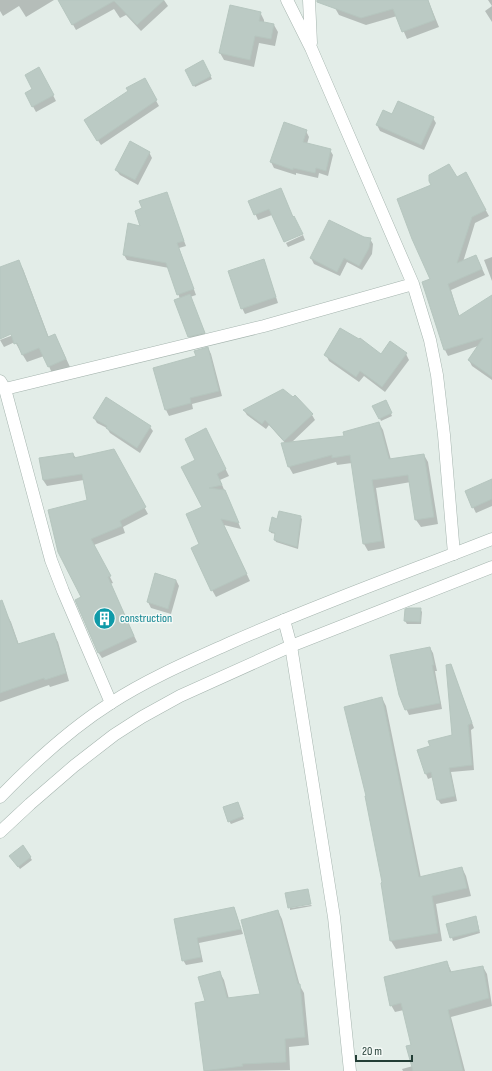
<svg xmlns="http://www.w3.org/2000/svg" width="492" height="1071" font-family="'Sofia Sans Condensed',sans-serif">
  <style>
    .shadow { fill: #0003 }
    .building { fill: #bbcac4; stroke: #b6c6bf }
    .lines { fill: none; stroke-linecap: round; stroke-linejoin: round }
    .minor-casing { stroke: #a6b5af; stroke-width: 13 }
    .tertiary-casing { stroke: #a6b5af; stroke-width: 13 }
    .minor { stroke: #fff; stroke-width: 12 }
    .tertiary { stroke: #fff; stroke-width: 12 }
    .labels { text-anchor: middle; dominant-baseline: central; stroke-width: 3; stroke-linejoin: round; paint-order: stroke }
    .culture-label { font-size: 12px; fill: #0d838f; stroke: #f4f9f6; text-anchor: start }
  </style>
  <rect width="100%" height="100%" fill="#e3ede8"/>
  <path class="shadow" d="M 0,0 L 54,0 L 26,17 L 19,6 L 3,16 L 0,11 Z
    M 59,0 L 164,0 L 168,6 L 141,31 L 126,15 L 120,18 L 114,9 L 76,30 Z
    M 337,0 L 428,0 L 439,27 L 407,39 L 397,16 L 366,25 L 339,15 L 335,8 Z
    M 488,0 L 492,0 L 492,6 Z
    M 492,6 L 492,22 L 485,11 Z
    M 260,12 L 264,20 L 264,23 L 274,25 L 278,32 L 275,46 L 259,43 L 254,67 L 224,60 L 220,53 Z
    M 203,62 L 212,79 L 195,87 L 186,70 Z
    M 39,68 L 56,101 L 36,112 L 26,94 L 34,89 Z
    M 144,79 L 159,106 L 101,145 L 88,126 Z
    M 393,116 L 433,118 L 436,123 L 424,150 L 380,131 L 377,125 Z
    M 306,131 L 309,137 L 307,144 L 330,150 L 333,155 L 328,176 L 319,173 L 318,178 L 296,173 L 296,175 L 274,168 L 271,162 Z
    M 149,152 L 152,158 L 138,185 L 120,175 L 116,170 Z
    M 466,174 L 489,216 L 475,223 L 463,262 L 479,262 L 485,275 L 451,290 L 459,317 L 492,296 L 492,380 L 472,366 L 469,360 L 478,346 L 448,356 L 445,350 L 432,279 L 456,179 Z
    M 166,193 L 186,246 L 179,248 L 196,295 L 190,297 L 207,338 L 192,342 L 189,336 L 180,299 L 169,268 L 127,260 L 124,255 L 129,225 L 142,227 L 143,209 Z
    M 283,194 L 293,218 L 272,215 L 258,220 L 250,202 Z
    M 303,235 L 305,240 L 288,247 L 286,243 Z
    M 363,238 L 370,239 L 373,244 L 372,254 L 362,270 L 347,262 L 340,276 L 314,264 L 311,258 Z
    M 492,257 L 492,281 L 484,260 Z
    M 18,261 L 23,269 L 49,338 L 59,343 L 70,367 L 53,375 L 44,356 L 27,362 L 15,342 L 4,347 L 0,340 L 16,334 L 15,332 L 0,338 L 0,268 Z
    M 263,261 L 266,266 L 278,303 L 245,314 L 242,308 Z
    M 208,348 L 211,354 L 222,396 L 192,404 L 193,409 L 169,416 L 166,410 L 154,369 L 197,356 Z
    M 406,354 L 409,360 L 385,392 L 364,376 L 359,382 L 329,361 L 326,355 Z
    M 295,397 L 312,415 L 315,420 L 291,443 L 345,437 L 379,423 L 383,430 L 391,460 L 424,455 L 428,462 L 438,524 L 421,527 L 416,520 L 411,482 L 376,488 L 385,548 L 368,551 L 364,544 L 352,463 L 337,465 L 336,462 L 293,474 L 289,467 L 286,444 L 269,425 L 266,429 L 247,415 L 244,410 L 293,398 Z
    M 385,401 L 392,416 L 381,421 L 374,406 Z
    M 94,418 L 150,427 L 153,431 L 140,453 L 110,433 L 107,428 L 97,423 Z
    M 209,436 L 229,476 L 220,480 L 241,529 L 224,525 L 250,581 L 216,597 L 212,590 L 200,545 L 203,508 L 196,461 Z
    M 113,450 L 148,514 L 123,527 L 125,533 L 94,545 L 113,583 L 110,584 L 137,642 L 102,658 L 98,652 L 82,597 L 89,501 L 84,480 L 47,486 L 43,480 L 40,459 L 73,454 L 76,458 Z
    M 492,480 L 492,506 L 476,513 L 473,507 Z
    M 300,517 L 302,519 L 298,549 L 276,542 L 275,540 L 276,534 L 271,533 L 270,531 L 278,520 Z
    M 156,575 L 176,580 L 179,586 L 171,614 L 151,608 L 148,602 Z
    M 420,609 L 422,612 L 421,624 L 407,624 L 405,621 L 406,610 Z
    M 7,615 L 11,622 L 19,645 L 54,635 L 58,642 L 69,681 L 50,687 L 49,685 L 0,702 L 0,618 Z
    M 430,648 L 433,653 L 437,671 L 435,671 L 442,709 L 409,715 L 400,695 Z
    M 451,665 L 474,728 L 471,730 L 474,770 L 451,772 L 457,801 L 441,804 L 438,800 L 433,777 L 428,779 L 426,774 L 419,751 L 431,747 L 453,735 Z
    M 382,698 L 386,706 L 421,878 L 462,868 L 466,876 L 471,896 L 436,904 L 442,941 L 396,949 L 391,941 L 384,883 Z
    M 239,806 L 244,819 L 231,824 L 229,821 Z
    M 23,847 L 32,860 L 20,869 L 12,858 Z
    M 311,905 L 312,906 L 290,910 L 290,908 Z
    M 233,908 L 236,913 L 243,934 L 199,943 L 203,962 L 186,965 L 183,960 L 175,920 Z
    M 278,911 L 282,919 L 300,986 L 304,993 L 309,1045 L 289,1047 L 290,1070 L 205,1071 L 196,1004 L 206,1002 L 220,973 L 224,980 L 229,999 L 261,995 Z
    M 477,920 L 480,933 L 453,941 L 448,925 Z
    M 447,962 L 452,973 L 483,967 L 487,974 L 492,1006 L 451,1017 L 465,1071 L 403,1071 L 402,1069 L 413,1066 L 412,1046 L 404,1010 L 395,1012 L 391,1005 Z"/>
  <path class="building" d="M 58,0 L 164,0 L 137,25 L 114,1 L 72,25 Z
    M 317,0 L 428,0 L 435,20 L 402,32 L 393,9 L 361,18 L 317,2 Z
    M 230,5 L 261,12 L 259,21 L 274,24 L 271,39 L 255,36 L 250,60 L 219,53 Z
    M 203,60 L 211,76 L 193,86 L 185,70 Z
    M 39,67 L 54,95 L 32,107 L 25,93 L 32,89 L 25,75 Z
    M 145,78 L 157,100 L 97,141 L 84,120 L 128,91 L 126,88 Z
    M 398,101 L 434,117 L 421,145 L 376,125 L 383,110 L 392,114 Z
    M 284,122 L 307,130 L 303,142 L 331,149 L 326,171 L 316,168 L 315,173 L 293,168 L 293,170 L 270,162 Z
    M 130,141 L 150,152 L 135,180 L 115,170 Z
    M 449,164 L 457,177 L 466,172 L 486,210 L 472,217 L 457,263 L 476,255 L 482,269 L 448,284 L 459,316 L 492,295 L 492,377 L 468,360 L 483,338 L 444,350 L 422,282 L 430,279 L 412,239 L 397,199 L 431,185 L 429,181 L 429,175 Z
    M 281,188 L 293,217 L 294,216 L 303,234 L 284,242 L 269,209 L 254,215 L 248,201 Z
    M 167,192 L 184,241 L 177,243 L 194,289 L 177,295 L 166,263 L 123,255 L 128,223 L 140,226 L 135,211 L 142,208 L 139,201 Z
    M 329,220 L 364,237 L 371,238 L 369,248 L 359,266 L 344,258 L 337,272 L 310,258 Z
    M 264,259 L 276,297 L 241,309 L 228,271 Z
    M 19,260 L 48,337 L 55,334 L 66,359 L 48,367 L 39,348 L 22,355 L 17,343 L 14,344 L 11,334 L 0,339 L 0,267 Z
    M 190,294 L 205,333 L 188,337 L 174,300 Z
    M 340,328 L 359,339 L 360,338 L 381,354 L 390,341 L 407,353 L 382,387 L 360,371 L 356,377 L 324,355 Z
    M 208,347 L 219,391 L 190,398 L 191,403 L 165,410 L 153,368 L 196,356 L 194,351 Z
    M 283,389 L 293,397 L 295,395 L 313,414 L 284,441 L 265,420 L 262,424 L 243,410 Z
    M 106,397 L 151,426 L 137,448 L 106,428 L 107,426 L 93,418 Z
    M 386,400 L 392,413 L 379,419 L 372,406 Z
    M 379,422 L 389,459 L 424,454 L 434,517 L 415,520 L 408,475 L 372,480 L 382,541 L 363,544 L 350,455 L 332,458 L 332,455 L 288,467 L 281,443 L 344,436 L 343,432 Z
    M 206,428 L 226,469 L 217,474 L 222,485 L 209,488 L 225,490 L 239,523 L 221,519 L 247,574 L 211,591 L 191,548 L 199,544 L 186,514 L 202,507 L 181,467 L 195,460 L 185,439 Z
    M 114,449 L 146,507 L 120,521 L 122,526 L 91,539 L 111,576 L 108,577 L 134,636 L 98,653 L 75,600 L 81,597 L 58,552 L 48,510 L 87,500 L 82,474 L 43,480 L 39,458 L 73,453 L 74,458 Z
    M 492,479 L 492,499 L 472,508 L 465,491 Z
    M 279,511 L 301,516 L 297,547 L 274,540 L 275,533 L 269,531 L 272,517 L 277,519 Z
    M 155,573 L 176,580 L 168,609 L 147,602 Z
    M 2,600 L 18,644 L 54,633 L 66,673 L 45,680 L 44,678 L 0,693 L 0,601 Z
    M 409,608 L 421,608 L 420,622 L 404,621 L 405,609 Z
    M 430,647 L 434,665 L 432,665 L 440,703 L 405,710 L 399,695 L 390,655 Z
    M 451,664 L 472,723 L 468,725 L 472,765 L 449,768 L 455,796 L 437,800 L 431,772 L 425,774 L 417,750 L 430,746 L 428,741 L 452,735 L 446,665 Z
    M 382,697 L 419,877 L 462,867 L 467,888 L 432,896 L 438,933 L 390,941 L 381,883 L 382,882 L 365,796 L 366,796 L 344,707 Z
    M 238,802 L 243,816 L 228,822 L 223,807 Z
    M 23,845 L 31,857 L 18,867 L 9,856 Z
    M 308,889 L 311,904 L 288,908 L 285,893 Z
    M 234,907 L 241,929 L 197,938 L 201,957 L 182,961 L 174,919 Z
    M 278,910 L 298,984 L 300,984 L 305,1037 L 285,1039 L 286,1062 L 242,1064 L 243,1066 L 204,1071 L 195,1003 L 205,1001 L 198,977 L 220,971 L 227,998 L 260,994 L 241,920 Z
    M 476,916 L 479,931 L 450,938 L 446,924 Z
    M 447,961 L 450,972 L 483,966 L 489,998 L 448,1010 L 463,1071 L 413,1071 L 406,1046 L 411,1045 L 401,1003 L 390,1006 L 384,977 Z"/>
  <g class="lines">
    <defs>
      <path id="minor" d="M 287,0 L 311,48 L 413,284 L 430,340 L 437,375 L 444,435 L 454,554
        M 309,0 L 311,43
        M 0,381 L 5,389 L 51,560 L 63,591 L 111,703
        M 5,389 L 264,326 L 413,284
        M 284,620 L 291,646 L 334,917 L 350,1071"/>
      <path id="tertiary" d="M 0,797 C 34,762 70,729 111,703 C 148,679 190,661 230,643 C 316,605 405,573 492,539
        M 0,832 L 30,804 L 74,766 L 114,735 L 142,717 L 180,696 L 291,646 L 492,567"/>
    </defs>
    <use href="#minor" class="minor-casing"/>
    <use href="#tertiary" class="tertiary-casing"/>
    <use href="#minor" class="minor"/>
    <use href="#tertiary" class="tertiary"/>
  </g>
  <defs>
    <symbol id="building-disc" viewBox="-11 -11 22 22"><circle r="9.5" fill="#0f9aa8" stroke="#f4f9f6"/><path d="M-4-6H4V6H1V3H-1V6H-4ZM-2.5-4.3h1.7v1.8h-1.7ZM.8-4.3h1.7v1.8H.8ZM-2.5-1h1.7V.8h-1.7ZM.8-1h1.7V.8H.8Z" fill="#fff"/></symbol>
  </defs>
  <g fill-rule="evenodd">
    <use href="#building-disc" x="92" y="606" width="25" height="25"/>
  </g>
  <g class="labels">
    <g class="culture-label">
      <text x="120" y="618">construction</text>
    </g>
  </g>
  <path d="M356 1055v6h56v-6" fill="none" stroke="#233e36" stroke-width="2"/>
  <text x="362" y="1055" font-size="12" fill="#233e36" stroke="#f4f9f6" stroke-width="3" paint-order="stroke">20 m</text>
</svg>
